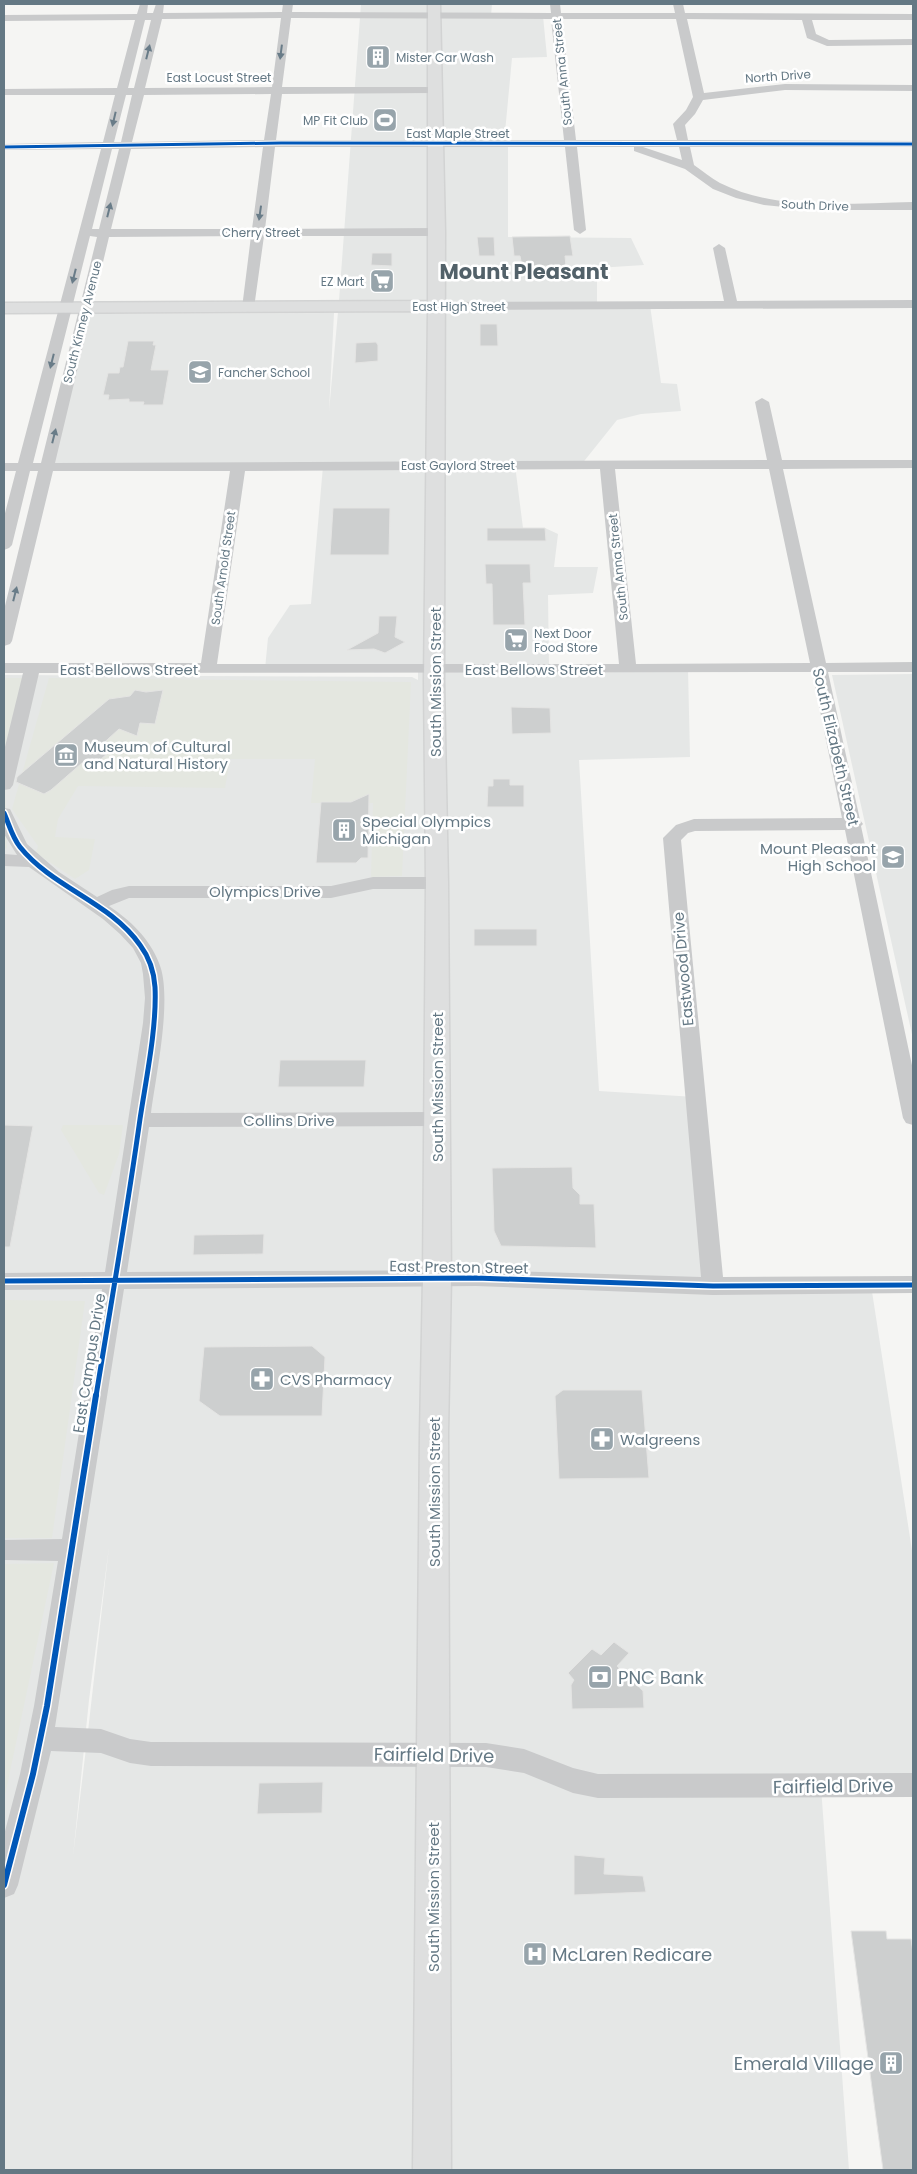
<svg xmlns="http://www.w3.org/2000/svg" width="917" height="2174" font-family="Poppins,sans-serif">
  <style>
    .built { fill: #e5e7e6; fill-rule: evenodd }
    .green { fill: #e4e7e0 }
    .building { fill: #cdcfcf; stroke: #e4e4e3 }
    .lines { fill: none; stroke-linecap: round; stroke-linejoin: round }
    .major-casing { stroke: #d2d3d3; stroke-width: 3 }
    .minor { fill: #c9cacb; fill-rule: evenodd }
    .major { fill: #dedfdf; fill-rule: evenodd }
    .cycleway-far2-casing { stroke: #fff; stroke-width: 5 }
    .cycleway-far1-casing { stroke: #fff; stroke-width: 8 }
    .cycleway-casing { stroke: #fff; stroke-width: 9 }
    .cycleway-far2 { stroke: #0057b8; stroke-width: 3 }
    .cycleway-far1 { stroke: #0057b8; stroke-width: 5 }
    .cycleway { stroke: #0057b8; stroke-width: 6 }
    .oneway { fill: #697c88 }
    .labels { text-anchor: middle; dominant-baseline: central; stroke-width: 5; stroke-linejoin: round; paint-order: stroke }
    .far-poi-label { font-size: 12px; fill: #647884; stroke: #fff; text-anchor: start }
    .far-street-label { font-size: 12px; fill: #647884; stroke: #fff }
    .street-label { font-size: 15px; fill: #647884; stroke: #fff }
    .poi-label { font-size: 15px; fill: #647884; stroke: #fff; text-anchor: start }
    .near-poi-label { font-size: 18px; fill: #647884; stroke: #fff; text-anchor: start }
    .near-street-label { font-size: 18px; fill: #647884; stroke: #fff }
    .far-town-label { font-size: 21px; font-weight: bold; fill: #526169; stroke: #fff }
  </style>
  <rect width="100%" height="100%" fill="#f5f5f3"/>
  <path class="built" d="M 361,4 L 492,4 L 491,16 L 543,16 L 547,57 L 512,58 L 504,143 L 508,143 L 508,237 L 631,238 L 644,265 L 597,268 L 597,305 L 650,305 L 661,383 L 677,384 L 681,411 L 641,414 L 617,420 L 581,465 L 515,465 L 523,528 L 545,528 L 558,534 L 554,567 L 598,567 L 593,593 L 548,595 L 549,669 L 688,669 L 690,757 L 579,760 L 599,1091 L 695,1097 L 713,1286 L 871,1285 L 913,1557 L 913,1785 L 821,1787 L 849,2170 L 4,2170 L 4,675 L 412,677 L 418,680 L 418,671 L 265,669 L 268,638 L 290,605 L 311,604 L 323,466 L 46,467 L 84,314 L 334,313 L 329,411 L 339,301 ZM 109,1547 L 87,1740 L 73,1856 L 89,1700 Z
    M 913,674 L 913,1039 L 832,675 Z"/>
  <path class="green" d="M 4,678 L 30,678 L 5,781 L 7,848 L 4,849 Z
    M 49,678 L 411,682 L 402,876 L 371,877 L 373,803 L 311,803 L 315,759 L 230,759 L 225,788 L 78,786 L 58,819 L 55,837 L 95,839 L 89,870 L 75,879 L 36,853 L 38,846 L 12,809 Z
    M 63,1125 L 123,1125 L 119,1154 L 104,1195 L 99,1193 L 61,1130 Z
    M 4,1300 L 85,1301 L 52,1538 L 4,1538 Z
    M 54,1563 L 4,1800 L 4,1564 Z"/>
  <path class="building" d="M 370,46 L 386,46 L 385,68 L 371,67 Z
    M 570,236 L 573,256 L 565,256 L 566,266 L 522,266 L 520,256 L 514,256 L 512,237 Z
    M 477,237 L 494,237 L 495,256 L 479,256 Z
    M 372,253 L 392,253 L 392,266 L 371,265 Z
    M 480,324 L 497,324 L 498,346 L 480,346 Z
    M 128,341 L 154,341 L 153,345 L 156,345 L 151,370 L 169,370 L 163,405 L 143,405 L 144,402 L 129,402 L 129,399 L 108,400 L 109,395 L 103,395 L 108,373 L 119,373 L 120,367 L 123,367 Z
    M 376,342 L 378,345 L 378,361 L 355,363 L 356,343 Z
    M 333,508 L 390,508 L 389,555 L 330,555 Z
    M 487,528 L 545,528 L 546,541 L 487,541 Z
    M 485,564 L 530,564 L 531,583 L 523,583 L 525,625 L 493,625 L 492,584 L 486,584 Z
    M 379,616 L 397,616 L 395,637 L 405,642 L 385,653 L 374,649 L 347,650 L 378,633 Z
    M 135,690 L 146,692 L 163,690 L 155,724 L 140,723 L 137,736 L 119,729 L 97,749 L 108,753 L 92,767 L 82,763 L 51,790 L 44,794 L 16,782 L 17,777 L 109,699 L 130,696 Z
    M 511,707 L 550,708 L 551,733 L 512,734 Z
    M 493,779 L 510,779 L 510,785 L 524,785 L 524,807 L 487,807 L 488,786 L 493,786 Z
    M 369,794 L 368,858 L 361,858 L 356,863 L 316,863 L 321,802 L 351,802 Z
    M 474,929 L 537,929 L 537,946 L 474,946 Z
    M 280,1060 L 366,1060 L 364,1087 L 278,1087 Z
    M 4,1125 L 33,1126 L 10,1247 L 4,1247 Z
    M 572,1167 L 573,1188 L 580,1195 L 580,1204 L 594,1204 L 596,1248 L 501,1246 L 494,1231 L 492,1168 Z
    M 264,1234 L 263,1254 L 193,1255 L 194,1235 Z
    M 312,1346 L 325,1357 L 322,1416 L 220,1416 L 199,1401 L 204,1347 Z
    M 563,1390 L 642,1390 L 649,1478 L 559,1479 L 555,1396 Z
    M 614,1642 L 629,1653 L 617,1666 L 643,1691 L 644,1708 L 572,1709 L 571,1685 L 574,1680 L 568,1673 L 592,1649 L 601,1655 Z
    M 323,1782 L 322,1813 L 257,1814 L 259,1783 Z
    M 574,1855 L 605,1858 L 604,1874 L 643,1876 L 646,1892 L 574,1895 Z
    M 851,1931 L 886,1931 L 887,1939 L 911,1939 L 913,1953 L 913,2170 L 883,2170 Z"/>
  <g class="lines">
    <defs>
      <path id="major" d="M 428,4 L 440,4 L 445,232 L 444,681 L 448,883 L 451,1278 L 448,1433 L 451,2170 L 413,2170 L 420,1433 L 423,1278 L 426,883 L 424,681 L 428,311 L 4,313 L 4,303 L 428,301 Z"/>
    </defs>
    <use href="#major" class="major-casing"/>
    <path class="minor" d="M 140,4 L 148,4 L 147,13 L 153,13 L 156,4 L 164,4 L 163,13 L 282,12 L 283,4 L 293,4 L 292,12 L 551,13 L 550,4 L 560,4 L 561,13 L 675,13 L 673,4 L 683,4 L 685,13 L 913,14 L 913,20 L 812,20 L 816,34 L 829,40 L 913,39 L 913,45 L 827,46 L 807,38 L 802,20 L 687,19 L 704,93 L 785,84 L 913,85 L 913,91 L 785,90 L 703,100 L 695,114 L 685,125 L 688,140 L 913,141 L 913,147 L 690,147 L 694,165 C 703,171 711,178 720,183 C 778,212 850,203 913,202 L 913,210 L 814,210 L 764,205 L 736,198 L 713,189 L 685,169 L 634,151 L 634,147 L 577,147 L 586,230 L 580,234 L 574,230 L 565,147 L 275,147 L 265,229 L 437,228 L 443,232 L 437,236 L 264,236 L 254,308 L 248,312 L 242,308 L 251,236 L 109,237 L 55,463 L 767,460 L 755,402 L 762,398 L 769,402 L 782,460 L 913,460 L 913,468 L 783,469 L 826,663 L 913,662 L 913,672 L 828,672 L 860,820 L 863,824 L 861,826 L 913,1070 L 913,1125 L 906,1123 L 903,1118 L 845,830 L 695,831 L 688,833 L 681,840 L 723,1277 L 913,1276 L 913,1293 L 713,1295 L 476,1286 L 124,1289 L 55,1727 L 101,1729 L 130,1739 L 151,1742 L 486,1743 L 524,1749 L 573,1768 L 598,1774 L 913,1773 L 913,1797 L 598,1798 L 573,1793 L 524,1773 L 486,1767 L 151,1766 L 130,1763 L 101,1753 L 51,1751 L 18,1885 L 14,1894 L 4,1898 L 4,1835 L 20,1774 L 34,1706 L 58,1561 L 4,1560 L 4,1540 L 62,1539 L 102,1289 L 4,1290 L 4,1273 L 105,1272 L 143,1023 L 145,998 L 143,974 L 141,963 L 133,948 L 120,934 L 103,919 L 29,867 L 4,866 L 4,854 L 17,855 L 4,834 L 4,808 L 10,809 L 27,844 L 59,872 L 97,897 L 112,890 L 129,886 L 331,886 L 373,877 L 437,877 L 443,879 L 446,883 L 443,887 L 437,889 L 373,889 L 331,898 L 129,898 L 109,906 C 130,920 150,939 159,963 C 173,996 156,1075 151,1113 L 437,1112 L 444,1114 L 447,1119 L 444,1124 L 437,1126 L 149,1127 L 127,1272 L 476,1270 L 701,1277 L 663,838 L 676,825 L 694,819 L 842,818 L 812,672 L 39,673 L 13,785 L 10,789 L 4,790 L 4,751 L 23,673 L 4,673 L 4,663 L 201,663 L 230,471 L 53,471 L 12,641 L 10,644 L 4,646 L 4,610 L 38,471 L 30,471 L 12,545 L 9,548 L 4,550 L 4,517 L 16,471 L 4,471 L 4,463 L 18,463 L 101,149 L 4,150 L 4,144 L 103,142 L 115,95 L 4,95 L 4,89 L 117,88 L 135,20 L 4,21 L 4,15 L 137,14 ZM 281,18 L 272,87 L 145,88 L 162,19 ZM 291,18 L 551,19 L 564,140 L 276,140 L 282,94 L 434,93 L 439,90 L 434,87 L 282,87 ZM 562,19 L 676,19 L 693,97 L 686,110 L 673,124 L 677,140 L 576,140 ZM 145,20 L 151,20 L 134,88 L 128,88 ZM 271,94 L 264,140 L 132,142 L 144,95 ZM 126,95 L 132,95 L 121,142 L 114,142 ZM 263,147 L 252,229 L 111,229 L 131,149 ZM 643,147 L 679,147 L 682,160 ZM 112,149 L 119,149 L 99,229 L 92,229 ZM 90,236 L 97,237 L 41,463 L 33,463 ZM 600,469 L 619,664 L 217,664 L 245,471 ZM 615,469 L 769,469 L 810,663 L 636,664 Z
      M 719,244 L 725,248 L 737,301 L 913,300 L 913,308 L 435,310 L 429,306 L 435,302 L 724,301 L 713,248 Z"/>
    <use href="#major" class="major"/>
    <defs>
      <path id="cycleway-far2" d="M 4,147 L 281,143 L 913,144"/>
      <path id="cycleway-far1" d="M 4,813 C 9,824 12,837 20,847 C 53,888 110,902 140,945 C 149,957 154,972 155,987 C 157,1027 146,1079 140,1119 C 127,1212 111,1304 96,1396
        M 4,1281 L 476,1278 L 713,1286 L 913,1285"/>
      <path id="cycleway" d="M 4,1885 L 33,1774 L 47,1706 L 96,1395"/>
    </defs>
    <use href="#cycleway-far2" class="cycleway-far2-casing"/>
    <use href="#cycleway-far1" class="cycleway-far1-casing"/>
    <use href="#cycleway" class="cycleway-casing"/>
    <use href="#cycleway-far2" class="cycleway-far2"/>
    <use href="#cycleway-far1" class="cycleway-far1"/>
    <use href="#cycleway" class="cycleway"/>
  </g>
  <defs><path id="oneway-solid" d="M-6-.8H1V-3.2L6.5 0L1 3.2V.8H-6Z" transform="scale(1.25)"/></defs>
  <g class="oneway">
    <use href="#oneway-solid" transform="translate(148 52) rotate(-76)"/>
    <use href="#oneway-solid" transform="translate(281 52) rotate(97)"/>
    <use href="#oneway-solid" transform="translate(114 119) rotate(103)"/>
    <use href="#oneway-solid" transform="translate(109 210) rotate(-76)"/>
    <use href="#oneway-solid" transform="translate(260 213) rotate(98)"/>
    <use href="#oneway-solid" transform="translate(74 276) rotate(104)"/>
    <use href="#oneway-solid" transform="translate(52 361) rotate(104)"/>
    <use href="#oneway-solid" transform="translate(54 436) rotate(-76)"/>
    <use href="#oneway-solid" transform="translate(15 594) rotate(-76)"/>
  </g>
  <defs>
    <symbol id="building-square" viewBox="-11 -11 22 22"><rect x="-9" y="-9" width="18" height="18" rx="4" fill="#97a4ab" stroke="#fff"/><path d="M-4-6H4V6H1V3H-1V6H-4ZM-2.5-4.3h1.7v1.8h-1.7ZM.8-4.3h1.7v1.8H.8ZM-2.5-1h1.7V.8h-1.7ZM.8-1h1.7V.8H.8Z" fill="#fff"/></symbol>
    <symbol id="stadium-square" viewBox="-11 -11 22 22"><rect x="-9" y="-9" width="18" height="18" rx="4" fill="#97a4ab" stroke="#fff"/><path d="M0-5a6.5 5 0 1 0 0 10a6.5 5 0 1 0 0-10ZM-3.5-1.8h7v3.6h-7Z" fill="#fff"/></symbol>
    <symbol id="supermarket-square" viewBox="-11 -11 22 22"><rect x="-9" y="-9" width="18" height="18" rx="4" fill="#97a4ab" stroke="#fff"/><path d="M-6-5.5h2.5l.6 2H6L4.5 2H-2.5L-4.4-4H-6ZM-1.5 3.2a1.3 1.3 0 1 0 .1 0ZM3 3.2a1.3 1.3 0 1 0 .1 0Z" fill="#fff"/></symbol>
    <symbol id="school-square" viewBox="-11 -11 22 22"><rect x="-9" y="-9" width="18" height="18" rx="4" fill="#97a4ab" stroke="#fff"/><path d="M0-5L7-2L0 1L-7-2ZM-4 1L0 2.5L4 1V4Q0 6-4 4Z" fill="#fff"/></symbol>
    <symbol id="museum-square" viewBox="-11 -11 22 22"><rect x="-9" y="-9" width="18" height="18" rx="4" fill="#97a4ab" stroke="#fff"/><path d="M0-6L6-3V-2H-6V-3ZM-5-1h2V3h-2ZM-1-1h2V3h-2ZM3-1h2V3H3ZM-6 4H6V6H-6Z" fill="#fff"/></symbol>
    <symbol id="pharmacy-square" viewBox="-11 -11 22 22"><rect x="-9" y="-9" width="18" height="18" rx="4" fill="#97a4ab" stroke="#fff"/><path d="M-2-6h4v4h4v4h-4v4h-4v-4h-4v-4h4Z" fill="#fff"/></symbol>
    <symbol id="bank-square" viewBox="-11 -11 22 22"><rect x="-9" y="-9" width="18" height="18" rx="4" fill="#97a4ab" stroke="#fff"/><path d="M-6-4H6V4H-6ZM0-2.3a2.3 2.3 0 1 0 0 4.6a2.3 2.3 0 1 0 0-4.6Z" fill="#fff"/></symbol>
    <symbol id="hospital-square" viewBox="-11 -11 22 22"><rect x="-9" y="-9" width="18" height="18" rx="4" fill="#97a4ab" stroke="#fff"/><path d="M-5-5h3v3.5h4V-5h3V5h-3V1.5h-4V5h-3Z" fill="#fff"/></symbol>
  </defs>
  <g fill-rule="evenodd">
    <use href="#building-square" x="364" y="43" width="28" height="28"/>
    <use href="#stadium-square" x="371" y="106" width="28" height="28"/>
    <use href="#supermarket-square" x="368" y="267" width="28" height="28"/>
    <use href="#school-square" x="186" y="358" width="28" height="28"/>
    <use href="#supermarket-square" x="502" y="626" width="28" height="28"/>
    <use href="#museum-square" x="52" y="741" width="28" height="28"/>
    <use href="#building-square" x="330" y="816" width="28" height="28"/>
    <use href="#school-square" x="879" y="843" width="28" height="28"/>
    <use href="#pharmacy-square" x="248" y="1365" width="28" height="28"/>
    <use href="#pharmacy-square" x="588" y="1425" width="28" height="28"/>
    <use href="#bank-square" x="586" y="1663" width="28" height="28"/>
    <use href="#hospital-square" x="521" y="1940" width="28" height="28"/>
    <use href="#building-square" x="877" y="2049" width="28" height="28"/>
  </g>
  <g class="labels">
    <g class="far-poi-label">
      <text x="396" y="57">Mister Car Wash</text>
      <text x="368" y="120" text-anchor="end">MP Fit Club</text>
      <text x="364" y="281" text-anchor="end">EZ Mart</text>
      <text x="218" y="372">Fancher School</text>
      <text x="534" y="633">Next Door<tspan x="534" dy="14">Food Store</tspan></text>
    </g>
    <g class="far-street-label">
      <text transform="translate(562 72) rotate(-96)">South Anna Street</text>
      <text transform="translate(778 76) rotate(-4)">North Drive</text>
      <text x="219" y="77">East Locust Street</text>
      <text x="458" y="133">East Maple Street</text>
      <text transform="translate(815 205) rotate(2)">South Drive</text>
      <text x="261" y="232">Cherry Street</text>
      <text x="459" y="306">East High Street</text>
      <text transform="translate(82 322) rotate(-76)">South Kinney Avenue</text>
      <text x="458" y="465">East Gaylord Street</text>
      <text transform="translate(618 567) rotate(-96)">South Anna Street</text>
      <text transform="translate(223 568) rotate(-82)">South Arnold Street</text>
    </g>
    <g class="street-label">
      <text x="129" y="669">East Bellows Street</text>
      <text x="534" y="669">East Bellows Street</text>
      <text transform="translate(435 682) rotate(-90)">South Mission Street</text>
      <text transform="translate(836 747) rotate(77)">South Elizabeth Street</text>
      <text x="265" y="891">Olympics Drive</text>
      <text transform="translate(683 969) rotate(-95)">Eastwood Drive</text>
      <text transform="translate(437 1087) rotate(-90)">South Mission Street</text>
      <text x="289" y="1120">Collins Drive</text>
      <text transform="translate(459 1267) rotate(1)">East Preston Street</text>
      <text transform="translate(89 1363) rotate(-81)">East Campus Drive</text>
      <text transform="translate(434 1492) rotate(-90)">South Mission Street</text>
      <text transform="translate(433 1897) rotate(-90)">South Mission Street</text>
    </g>
    <g class="poi-label">
      <text x="84" y="746">Museum of Cultural<tspan x="84" dy="17">and Natural History</tspan></text>
      <text x="362" y="821">Special Olympics<tspan x="362" dy="17">Michigan</tspan></text>
      <text x="876" y="848" text-anchor="end">Mount Pleasant<tspan x="876" dy="17">High School</tspan></text>
      <text x="280" y="1379">CVS Pharmacy</text>
      <text x="620" y="1439">Walgreens</text>
    </g>
    <g class="near-poi-label">
      <text x="618" y="1677">PNC Bank</text>
      <text x="552" y="1954">McLaren Redicare</text>
      <text x="874" y="2063" text-anchor="end">Emerald Village</text>
    </g>
    <g class="near-street-label">
      <text transform="translate(434 1755) rotate(1)">Fairfield Drive</text>
      <text transform="translate(833 1786) rotate(-1)">Fairfield Drive</text>
    </g>
    <g class="far-town-label">
      <text x="524" y="271">Mount Pleasant</text>
    </g>
  </g>
  <rect width="917" height="2174" fill="none" stroke="#647884" stroke-width="10"/>
</svg>
